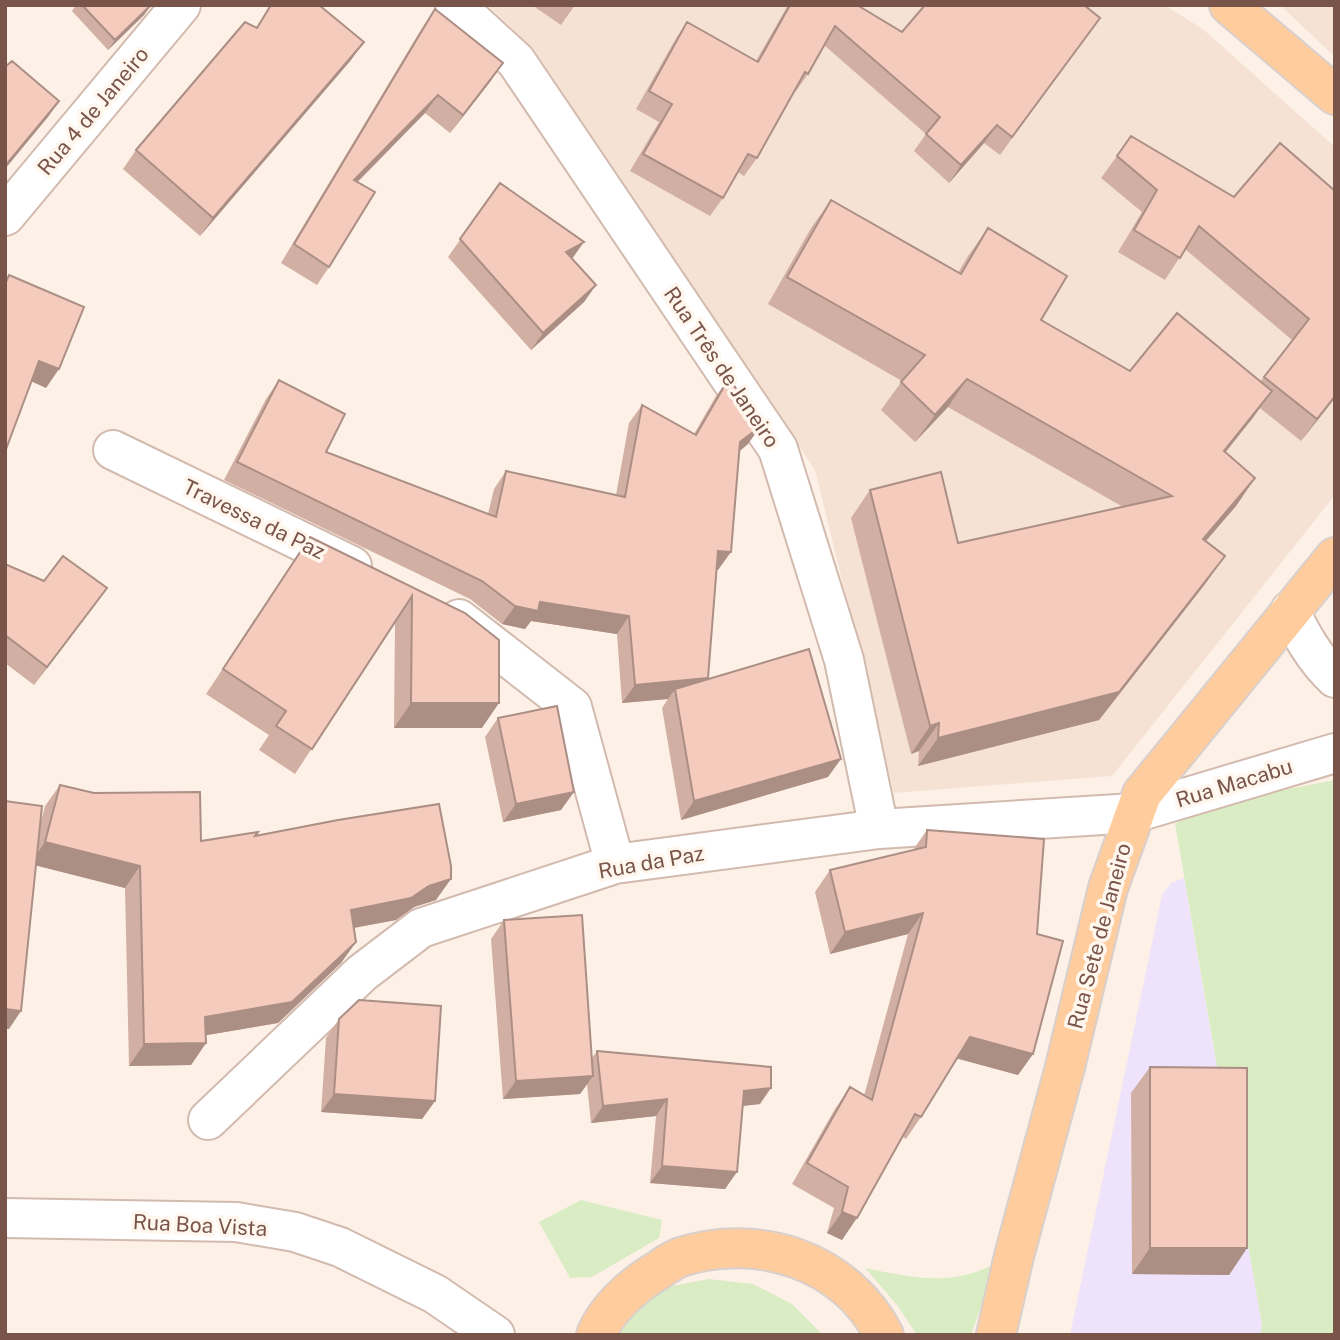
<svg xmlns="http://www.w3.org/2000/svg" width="1340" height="1340" font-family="'Public Sans',sans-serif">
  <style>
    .residential { fill: #f5e2d5 }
    .education { fill: #eee3fa }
    .green { fill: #daecc4 }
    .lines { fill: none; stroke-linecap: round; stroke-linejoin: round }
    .minor-casing { stroke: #d3baae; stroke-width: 42 }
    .primary-casing { stroke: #d9cfcc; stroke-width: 42 }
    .minor { stroke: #fff; stroke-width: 38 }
    .primary { stroke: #fecc9d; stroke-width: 38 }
    .wall { fill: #d2afa3 }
    .shaded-wall { fill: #ab8e84 }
    .building { fill: #f4cbbd; stroke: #ab8e84; stroke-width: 2 }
    .labels { text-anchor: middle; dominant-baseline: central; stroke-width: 7; stroke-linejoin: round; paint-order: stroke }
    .street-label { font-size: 21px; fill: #795449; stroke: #fff6ee }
  </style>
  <rect width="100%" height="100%" fill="#fdf1e7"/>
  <path class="residential" d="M 488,5 L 1165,5 L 1204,30 L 1335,147 L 1335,495 L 1112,776 L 894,793 L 815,470 L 534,50 Z
    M 1280,5 L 1335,5 L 1335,57 Z"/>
  <path class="education" d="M 1184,878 L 1262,1325 L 1260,1335 L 1070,1335 L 1162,895 L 1171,883 Z"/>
  <path class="green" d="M 1335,780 L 1335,1335 L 1260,1335 L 1262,1325 L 1175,824 L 1201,806 Z
    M 581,1200 L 662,1220 L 659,1238 L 592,1277 L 570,1278 L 539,1222 Z
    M 997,1263 L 971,1335 L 917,1335 L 897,1305 L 865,1268 C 915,1278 950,1287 997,1263 Z
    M 709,1279 L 753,1284 L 792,1304 L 823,1335 L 607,1335 L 629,1309 L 667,1287 Z"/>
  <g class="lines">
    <defs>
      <path id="minor" d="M 455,5 L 516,61 L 778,449 L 844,660 L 879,829
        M 5,216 L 181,5
        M 113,450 L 352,566
        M 1290,611 C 1302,636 1314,658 1335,678
        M 459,619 L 572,707 L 615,864
        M 208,1120 L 362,973 L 421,928 L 615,864 L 879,829 L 1134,813 L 1335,753
        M 5,1218 L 236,1222 L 295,1232 L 340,1247 L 435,1294 L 495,1335"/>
      <path id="primary" d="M 1229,5 L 1335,95
        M 596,1335 C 606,1310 631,1287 654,1273 C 662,1268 672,1260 681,1257 C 759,1232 846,1261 884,1335
        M 996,1335 L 1014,1256 L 1065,1067 L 1108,888 L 1142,794 L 1335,557"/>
    </defs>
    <use href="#minor" class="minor-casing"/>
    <use href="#primary" class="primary-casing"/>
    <use href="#minor" class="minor"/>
    <use href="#primary" class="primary"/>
  </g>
  <path class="wall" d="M 76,5 L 150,5 L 150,6 L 144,15 L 108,50 L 72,11 Z
    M 270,5 L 319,5 L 351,60 L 200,236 L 123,169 L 136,150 L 256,28 Z
    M 532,5 L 575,5 L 561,25 Z
    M 788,5 L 857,5 L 902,32 L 1100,18 L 1000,155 L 984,143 L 949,183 L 914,151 L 926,134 L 824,45 L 808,74 L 796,91 L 794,90 L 757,158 L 744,176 L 738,172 L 723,198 L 710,216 L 630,171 L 659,122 L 636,109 L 675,40 L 687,22 L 756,61 Z
    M 435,9 L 490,82 L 450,133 L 425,113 L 358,182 L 329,267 L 317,285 L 281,263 L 422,28 Z
    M 1280,143 L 1335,398 L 1301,441 L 1260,408 L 1226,452 L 1255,478 L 1236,506 L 1206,541 L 1225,556 L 1205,584 L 1099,720 L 918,766 L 919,751 L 911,754 L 851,518 L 870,490 L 958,543 L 1123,507 L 948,407 L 915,442 L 881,410 L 902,381 L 768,304 L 811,228 L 831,200 L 958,273 L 968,256 L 988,228 L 1041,320 L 1130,371 L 1260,382 L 1292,340 L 1185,249 L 1165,280 L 1118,252 L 1142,212 L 1101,178 L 1117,156 L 1234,197 Z
    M 500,183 L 572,258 L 596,285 L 584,302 L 531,350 L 448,257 Z
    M 729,378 L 748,444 L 740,451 L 718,570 L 717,570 L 708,678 L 828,777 L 681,820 L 662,708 L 668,699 L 622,703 L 617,634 L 531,621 L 525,629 L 502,624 L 470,599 L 224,480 L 266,399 L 279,380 L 326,452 L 488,514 L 494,489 L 506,471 L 616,495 L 629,423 L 642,405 L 694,434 L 716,396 Z
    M 310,537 L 465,613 L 482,728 L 394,728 L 395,622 L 295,774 L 259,750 L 269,735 L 206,694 Z
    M 5,564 L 94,606 L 34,685 L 5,663 Z
    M 498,718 L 561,810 L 503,822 L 485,737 Z
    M 60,785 L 201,841 L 255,836 L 436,900 L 414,907 L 396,920 L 354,928 L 356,942 L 341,963 L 278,1023 L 206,1035 L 206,1043 L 191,1065 L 129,1066 L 125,888 L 36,865 L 9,1029 L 41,822 L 45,806 Z
    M 927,830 L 1037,934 L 1033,1054 L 1018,1075 L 957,1058 L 921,1117 L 906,1139 L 903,1137 L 842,1240 L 827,1233 L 834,1208 L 792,1184 L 835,1109 L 850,1087 L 864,1096 L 908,934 L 830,954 L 815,892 L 830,870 L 913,850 Z
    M 504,920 L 592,1058 L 597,1051 L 760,1104 L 743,1106 L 725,1189 L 650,1183 L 656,1116 L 591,1123 L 587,1084 L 580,1094 L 503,1099 L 491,939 Z
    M 339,1019 L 435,1101 L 422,1119 L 321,1112 L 326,1038 Z
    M 1150,1067 L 1247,1248 L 1229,1275 L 1132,1274 L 1131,1093 Z"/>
  <path class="shaded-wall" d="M 150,6 L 144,15 L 108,50 L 115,40 Z
    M 364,42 L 351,60 L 200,236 L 213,218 Z
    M 503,63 L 490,82 L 450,133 L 463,115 Z
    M 438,95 L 425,113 L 341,198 L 354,180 Z
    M 59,101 L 48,117 L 5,169 L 5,166 Z
    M 997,125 L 984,143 L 949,183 L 961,165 Z
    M 584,242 L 572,259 L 566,252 Z
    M 596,285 L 584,302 L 531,350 L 543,333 Z
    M 39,361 L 59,369 L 46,388 L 26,379 Z
    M 967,379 L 948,407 L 915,442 L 935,415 Z
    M 1272,391 L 1252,419 L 1204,478 L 1224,451 Z
    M 1335,396 L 1335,398 L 1301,441 L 1317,419 Z
    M 761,426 L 748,444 L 728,460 L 740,442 Z
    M 1255,478 L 1236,506 L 1184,566 L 1203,539 Z
    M 718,551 L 731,552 L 718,570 L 706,569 Z
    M 1225,556 L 1205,584 L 1099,720 L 918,766 L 938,738 Z
    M 107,588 L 94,606 L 34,685 L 47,667 Z
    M 540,602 L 629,616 L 617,634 L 531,621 L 525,629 L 502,624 L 515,606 Z
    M 708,678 L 695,696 L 675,689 L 668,699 L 622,703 L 635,685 Z
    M 411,703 L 499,703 L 482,728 L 394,728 Z
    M 939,723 L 919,751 L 911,754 L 930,726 Z
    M 841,759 L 828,777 L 681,820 L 694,801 Z
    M 574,792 L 561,810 L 503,822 L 516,804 Z
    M 45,842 L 140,866 L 125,888 L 30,864 Z
    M 451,879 L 436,900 L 414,907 L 396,920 L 336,931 L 351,910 Z
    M 923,913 L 908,934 L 830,954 L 845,932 Z
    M 356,942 L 341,963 L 278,1023 L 190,1038 L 205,1017 Z
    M 5,1009 L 21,1011 L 9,1029 L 5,1029 Z
    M 970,1037 L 1033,1054 L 1018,1075 L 955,1058 Z
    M 206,1043 L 191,1065 L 129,1066 L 144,1044 Z
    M 593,1076 L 580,1094 L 503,1099 L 516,1081 Z
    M 771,1088 L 760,1104 L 732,1107 L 744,1091 Z
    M 334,1094 L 435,1101 L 422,1119 L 321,1112 Z
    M 667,1099 L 656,1116 L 591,1123 L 603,1106 Z
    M 662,1166 L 737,1172 L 725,1189 L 650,1183 Z
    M 842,1212 L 857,1218 L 842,1240 L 827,1233 Z
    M 1150,1248 L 1247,1248 L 1229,1275 L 1132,1274 Z"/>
  <path class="building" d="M 82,5 L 150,5 L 150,6 L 115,40 Z
    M 271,5 L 319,5 L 364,42 L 213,218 L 136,150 L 245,22 L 257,28 Z
    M 790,5 L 857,5 L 902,32 L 925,5 L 1084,5 L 1100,18 L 1012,137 L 997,125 L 961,165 L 926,134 L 940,117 L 835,26 L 808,74 L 805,72 L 757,158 L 748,154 L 723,198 L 643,154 L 672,104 L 649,91 L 687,22 L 758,62 Z
    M 435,9 L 503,63 L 463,115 L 438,95 L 354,180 L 375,192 L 329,267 L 294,244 Z
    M 12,61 L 59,101 L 5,166 L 5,67 Z
    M 1131,136 L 1234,197 L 1280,143 L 1335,191 L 1335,396 L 1317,419 L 1264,377 L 1309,319 L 1199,226 L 1180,258 L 1134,230 L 1157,190 L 1117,156 Z
    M 500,183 L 584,242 L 566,252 L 596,285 L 543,333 L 460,239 Z
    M 831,200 L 961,274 L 988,228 L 1067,276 L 1041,320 L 1130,371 L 1177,313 L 1272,391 L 1224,451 L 1255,478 L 1203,539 L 1225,556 L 1119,692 L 938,738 L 939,723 L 930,726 L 870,490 L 941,472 L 958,543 L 1172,496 L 967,379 L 935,415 L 901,382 L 925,355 L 787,277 Z
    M 9,275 L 84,307 L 59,369 L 39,361 L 5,452 L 5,284 Z
    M 729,378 L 761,426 L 740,442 L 731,552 L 718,551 L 708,678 L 635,685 L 629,616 L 540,602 L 538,611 L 515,606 L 482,581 L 237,462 L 279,380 L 345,414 L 326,452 L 496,517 L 506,471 L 625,497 L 642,405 L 696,435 Z
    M 310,537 L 465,613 L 499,640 L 499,703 L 411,703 L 412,596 L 312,749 L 276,726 L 286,711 L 223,669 Z
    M 63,556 L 107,588 L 47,667 L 5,635 L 5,564 L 44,581 Z
    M 809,649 L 841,759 L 694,801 L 675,689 Z
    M 557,706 L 574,792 L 516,804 L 498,718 Z
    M 60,785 L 94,793 L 200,792 L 201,841 L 258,832 L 255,836 L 338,820 L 439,804 L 451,866 L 451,879 L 429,886 L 411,898 L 351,910 L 356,942 L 292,1002 L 205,1017 L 206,1043 L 144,1044 L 140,866 L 45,842 Z
    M 5,801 L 42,806 L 21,1011 L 5,1009 Z
    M 927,830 L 1044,839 L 1037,934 L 1063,941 L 1033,1054 L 970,1037 L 921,1117 L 915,1114 L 857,1218 L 842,1212 L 848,1187 L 807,1163 L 850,1087 L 872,1100 L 923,913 L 845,932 L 830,870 L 926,847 Z
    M 582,915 L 593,1076 L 516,1081 L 504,920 Z
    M 359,1000 L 441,1006 L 435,1101 L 334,1094 L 339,1019 Z
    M 597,1051 L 771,1067 L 771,1088 L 744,1091 L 737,1172 L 662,1166 L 667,1099 L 603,1106 Z
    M 1150,1067 L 1247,1068 L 1247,1248 L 1150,1248 Z"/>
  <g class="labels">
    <g class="street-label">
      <text transform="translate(93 111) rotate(-50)">Rua 4 de Janeiro</text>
      <text transform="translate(722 367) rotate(56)">Rua Três de Janeiro</text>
      <text transform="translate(254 519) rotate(26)">Travessa da Paz</text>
      <text transform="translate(1234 783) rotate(-17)">Rua Macabu</text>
      <text transform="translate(651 862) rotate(-10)">Rua da Paz</text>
      <text transform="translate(1099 936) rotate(-75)">Rua Sete de Janeiro</text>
      <text transform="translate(200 1225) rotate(3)">Rua Boa Vista</text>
    </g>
  </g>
  <rect width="1340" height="1340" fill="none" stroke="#795449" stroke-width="14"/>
</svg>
